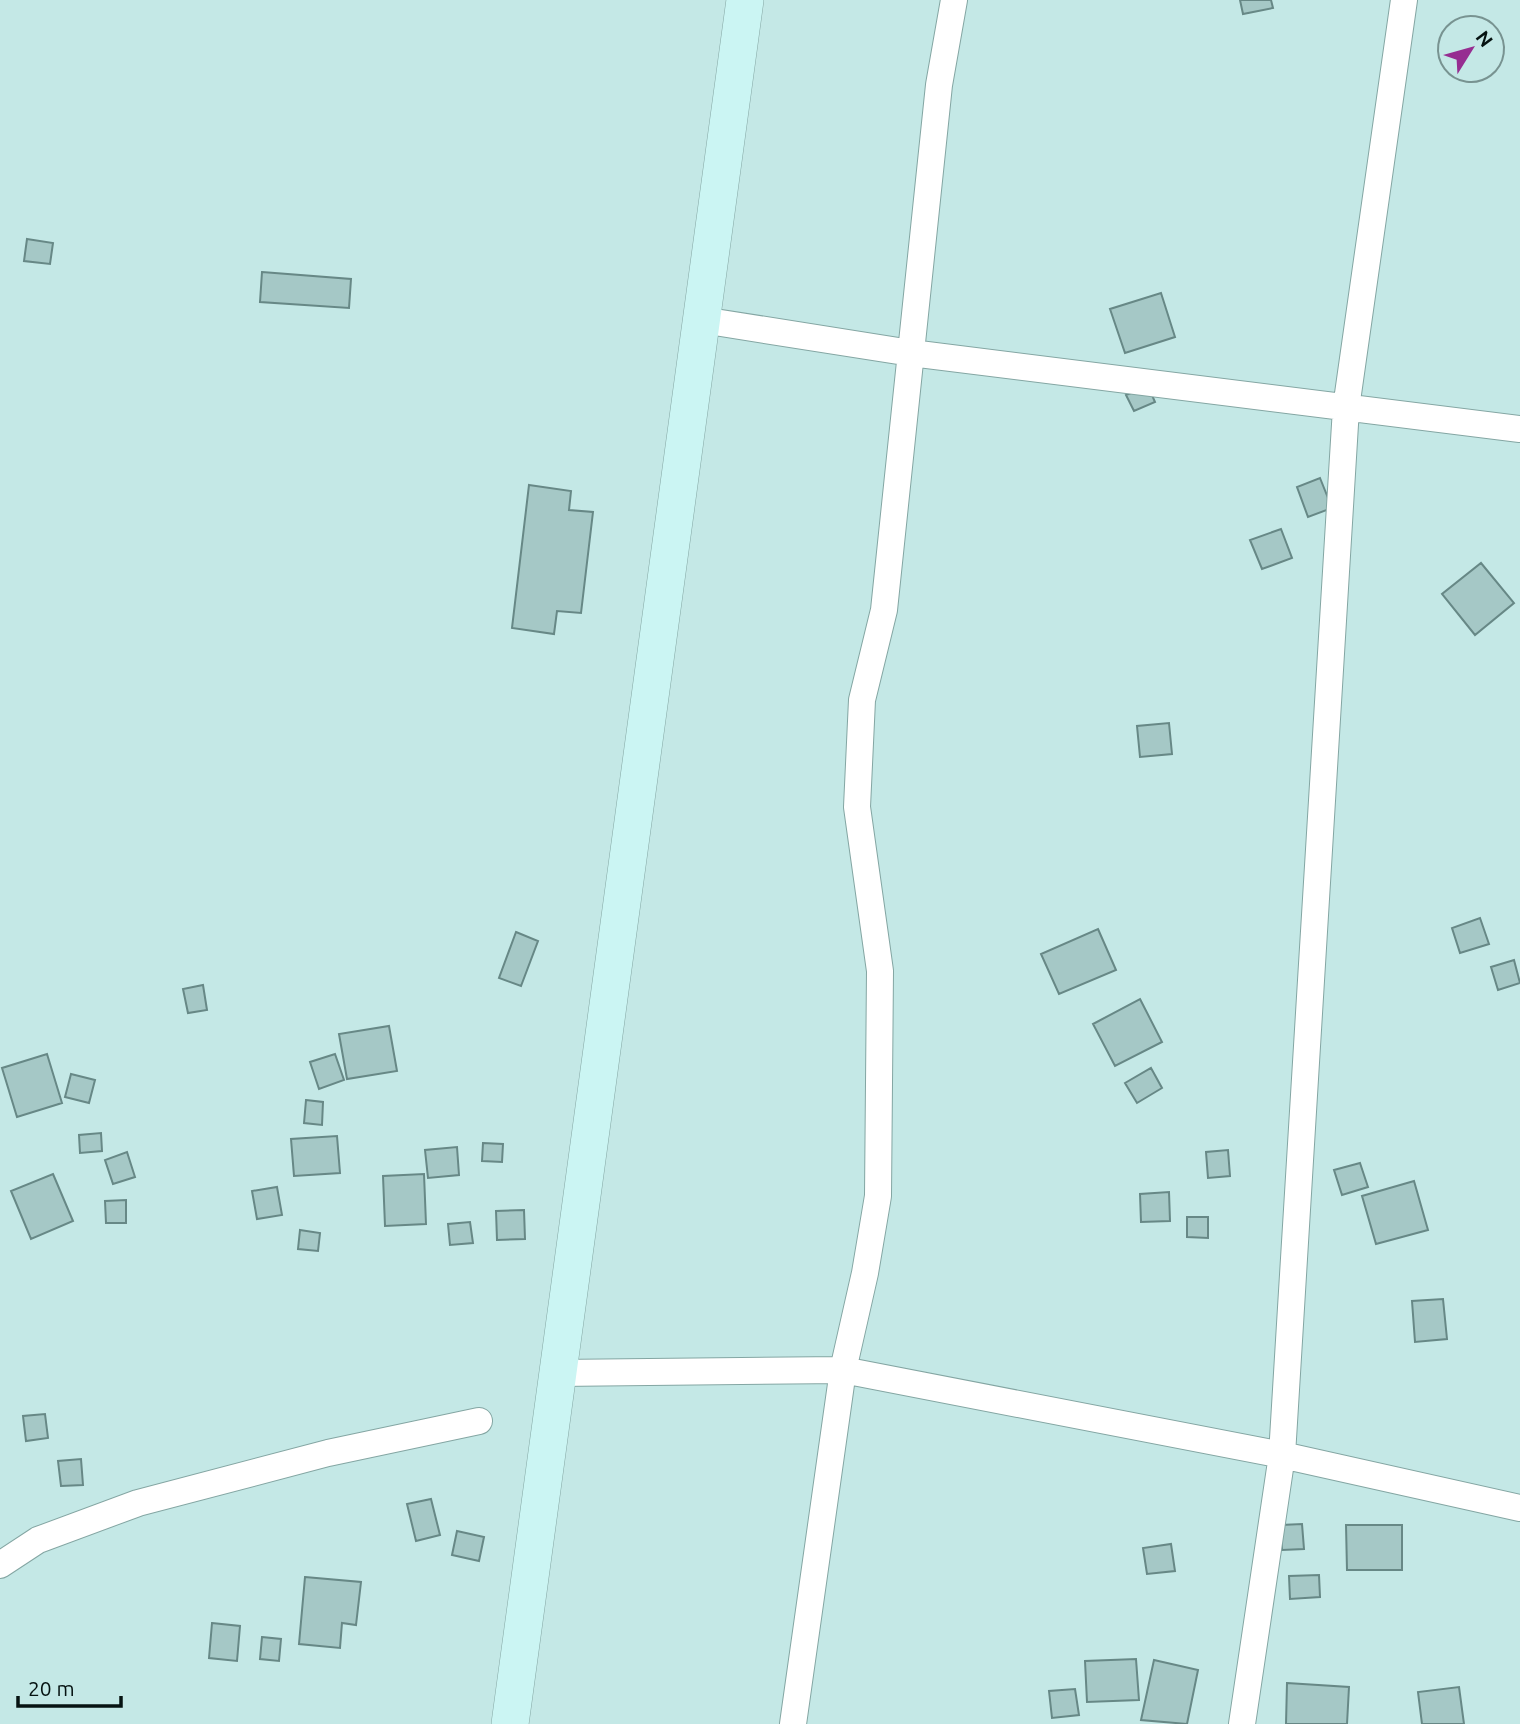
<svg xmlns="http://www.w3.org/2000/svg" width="1520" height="1724" font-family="Ubuntu,sans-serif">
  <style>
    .building { fill: #a5c8c6; stroke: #678886; stroke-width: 2 }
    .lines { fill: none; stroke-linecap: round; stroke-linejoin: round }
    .street-casing { stroke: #84a6a3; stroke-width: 28 }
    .secondary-casing { stroke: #84a6a3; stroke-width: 38 }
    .street { stroke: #fff; stroke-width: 26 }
    .secondary { stroke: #cbf5f3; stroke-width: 37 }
  </style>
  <rect width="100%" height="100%" fill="#c4e8e6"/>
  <path class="building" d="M 1240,0 L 1271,0 L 1273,8 L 1243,14 Z
    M 27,239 L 53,243 L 50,264 L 24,261 Z
    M 262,272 L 351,279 L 349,308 L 260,302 Z
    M 1161,293 L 1175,337 L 1125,353 L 1110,309 Z
    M 1148,386 L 1155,402 L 1134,411 L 1126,395 Z
    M 1320,478 L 1332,508 L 1308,517 L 1297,487 Z
    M 529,485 L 571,491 L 569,510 L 593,512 L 581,613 L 557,611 L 554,634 L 512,628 Z
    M 1281,529 L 1292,558 L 1262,569 L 1250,540 Z
    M 1481,563 L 1514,603 L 1475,635 L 1442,594 Z
    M 1169,723 L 1172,754 L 1140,757 L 1137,726 Z
    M 1480,918 L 1489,944 L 1460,953 L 1452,928 Z
    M 1098,929 L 1116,970 L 1059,994 L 1041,954 Z
    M 516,932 L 538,941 L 521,986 L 499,978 Z
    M 1514,960 L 1520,983 L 1498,990 L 1491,967 Z
    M 203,985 L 207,1010 L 188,1013 L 183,989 Z
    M 1140,999 L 1162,1042 L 1115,1066 L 1093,1024 Z
    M 389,1026 L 397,1071 L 347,1079 L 339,1034 Z
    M 47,1054 L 62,1103 L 17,1117 L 2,1068 Z
    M 335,1054 L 344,1080 L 319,1089 L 310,1062 Z
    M 1151,1068 L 1162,1088 L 1137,1103 L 1125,1083 Z
    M 71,1074 L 95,1080 L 89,1103 L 65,1097 Z
    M 306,1100 L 323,1102 L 322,1125 L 304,1123 Z
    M 101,1133 L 102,1151 L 80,1153 L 79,1135 Z
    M 337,1136 L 340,1173 L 294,1176 L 291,1139 Z
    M 483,1143 L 503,1144 L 502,1162 L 482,1161 Z
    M 457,1147 L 459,1175 L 428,1178 L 425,1150 Z
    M 1228,1150 L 1230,1176 L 1208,1178 L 1206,1152 Z
    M 127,1152 L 135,1177 L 113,1184 L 105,1160 Z
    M 1360,1163 L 1368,1187 L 1342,1195 L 1334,1170 Z
    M 53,1174 L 73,1221 L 31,1239 L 11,1191 Z
    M 424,1174 L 426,1224 L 385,1226 L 383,1176 Z
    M 1414,1181 L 1428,1230 L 1376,1244 L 1362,1196 Z
    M 277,1187 L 282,1215 L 257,1219 L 252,1191 Z
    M 1169,1192 L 1170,1221 L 1141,1222 L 1140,1194 Z
    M 126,1200 L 126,1223 L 106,1223 L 105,1201 Z
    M 524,1210 L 525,1239 L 497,1240 L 496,1211 Z
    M 1187,1217 L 1208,1217 L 1208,1238 L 1187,1237 Z
    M 470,1222 L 473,1243 L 450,1245 L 448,1224 Z
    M 300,1230 L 320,1233 L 318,1251 L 298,1249 Z
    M 1443,1299 L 1447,1339 L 1415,1342 L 1412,1301 Z
    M 45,1414 L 48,1438 L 26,1441 L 23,1416 Z
    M 81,1459 L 83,1485 L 61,1486 L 58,1461 Z
    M 431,1499 L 440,1535 L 416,1541 L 407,1504 Z
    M 1302,1524 L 1304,1549 L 1282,1550 L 1281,1525 Z
    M 1346,1525 L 1402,1525 L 1402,1570 L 1347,1570 Z
    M 457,1531 L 484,1537 L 479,1561 L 452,1555 Z
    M 1171,1544 L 1175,1571 L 1147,1574 L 1143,1548 Z
    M 1319,1575 L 1320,1597 L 1290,1599 L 1289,1576 Z
    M 305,1577 L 361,1582 L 356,1625 L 342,1623 L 340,1648 L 299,1644 Z
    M 212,1623 L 240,1626 L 237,1661 L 209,1658 Z
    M 262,1637 L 281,1639 L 279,1661 L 260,1659 Z
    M 1136,1659 L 1139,1700 L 1087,1702 L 1085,1661 Z
    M 1154,1660 L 1198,1670 L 1187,1724 L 1141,1720 Z
    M 1287,1683 L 1349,1687 L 1347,1724 L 1286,1724 Z
    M 1459,1687 L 1464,1724 L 1422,1724 L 1418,1692 Z
    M 1075,1689 L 1079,1715 L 1052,1718 L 1049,1691 Z"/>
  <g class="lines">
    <defs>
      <path id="street" d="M 702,320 L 911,353 L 1520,429
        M 557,1373 L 843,1370 L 1282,1455 L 1520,1508
        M 0,1565 L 38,1540 L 138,1503 L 328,1453 L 479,1421
        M 793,1724 L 843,1370 L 865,1273 L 878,1196 L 880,971 L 857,807 L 862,700 L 884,610 L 939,85 L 954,0
        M 1242,1724 L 1282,1455 L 1346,408 L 1404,0"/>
      <path id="secondary" d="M 510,1724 L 745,0"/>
    </defs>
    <use href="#street" class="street-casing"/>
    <use href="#secondary" class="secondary-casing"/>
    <use href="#street" class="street"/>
    <use href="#secondary" class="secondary"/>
  </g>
  <g transform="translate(1471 49) rotate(53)"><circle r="33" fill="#c4e8e6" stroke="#789391" stroke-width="2"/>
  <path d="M0-5L12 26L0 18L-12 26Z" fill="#962d91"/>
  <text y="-10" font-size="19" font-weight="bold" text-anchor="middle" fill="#061312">N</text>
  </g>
  <path d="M18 1696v10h103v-10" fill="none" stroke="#061312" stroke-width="3.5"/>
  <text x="28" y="1696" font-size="21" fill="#061312" stroke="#c4e8e6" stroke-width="5" paint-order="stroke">20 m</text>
</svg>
